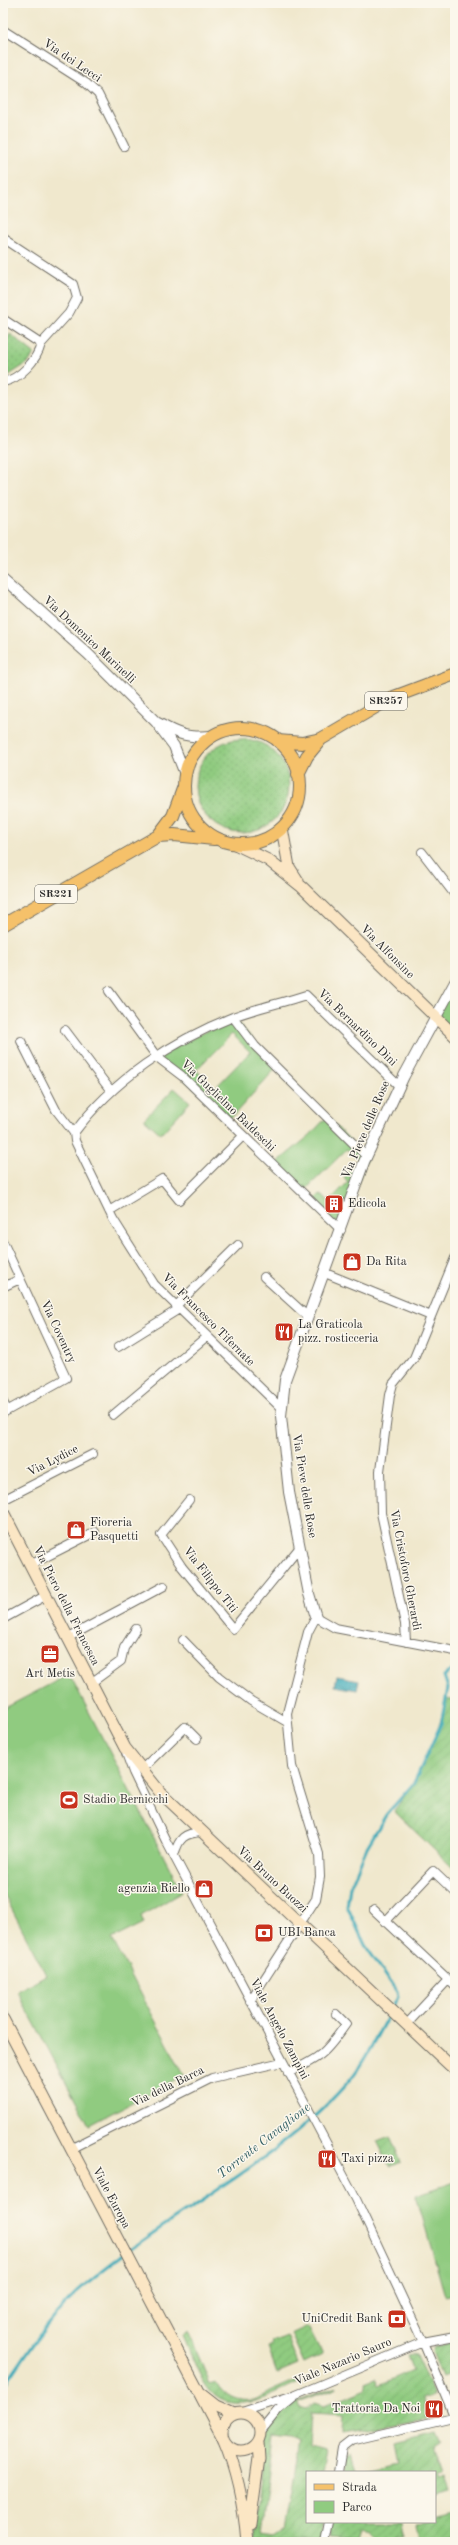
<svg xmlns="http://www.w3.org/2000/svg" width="458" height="2545" font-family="'Old Standard TT',serif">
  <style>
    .grass { fill: url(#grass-dots); stroke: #5e7b56 }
    .park { fill: #90cb80; stroke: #5e7b56; fill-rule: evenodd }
    .garden { fill: url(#garden-furrows); stroke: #5e7b56; fill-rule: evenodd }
    .water { fill: url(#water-waves); stroke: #336a72 }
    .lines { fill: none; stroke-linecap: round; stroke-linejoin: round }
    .stream { stroke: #3baab9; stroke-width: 3 }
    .minor-casing { stroke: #706d64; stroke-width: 10 }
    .tertiary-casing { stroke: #706d64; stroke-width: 12 }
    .secondary-casing { stroke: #706d64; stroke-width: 13 }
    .primary-casing { stroke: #706d64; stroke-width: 14 }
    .minor { stroke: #fff; stroke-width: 8 }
    .tertiary { stroke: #fff; stroke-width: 10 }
    .secondary { stroke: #fbe6c4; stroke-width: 11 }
    .primary { stroke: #f5c16b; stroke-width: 12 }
    .labels { text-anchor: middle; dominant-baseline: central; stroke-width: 3; stroke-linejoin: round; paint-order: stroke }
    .shield { fill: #fbf7ec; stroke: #696865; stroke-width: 1 }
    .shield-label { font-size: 11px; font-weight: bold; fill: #2b2b2b }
    .street-label { font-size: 12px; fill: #2b2b2b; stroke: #fbf7ec }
    .poi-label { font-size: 12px; fill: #2b2b2b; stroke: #fbf7ec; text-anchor: start }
    .water-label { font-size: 13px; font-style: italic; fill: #315e64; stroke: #fbf7ec }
  </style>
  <defs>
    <pattern id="grass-dots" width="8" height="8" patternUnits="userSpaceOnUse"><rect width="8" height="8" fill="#90cb80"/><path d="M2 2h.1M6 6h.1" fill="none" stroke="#7cae6f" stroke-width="1.8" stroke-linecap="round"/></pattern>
    <pattern id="garden-furrows" width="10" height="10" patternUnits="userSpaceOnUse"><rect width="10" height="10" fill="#90cb80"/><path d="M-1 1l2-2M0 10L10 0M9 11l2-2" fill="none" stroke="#7cae6f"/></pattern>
    <pattern id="water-waves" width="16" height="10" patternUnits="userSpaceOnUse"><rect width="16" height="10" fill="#3baab9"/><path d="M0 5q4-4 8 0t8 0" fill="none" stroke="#328b97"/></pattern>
  </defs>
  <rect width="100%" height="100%" fill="#fbf7ec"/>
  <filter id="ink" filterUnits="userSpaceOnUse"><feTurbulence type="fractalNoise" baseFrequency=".025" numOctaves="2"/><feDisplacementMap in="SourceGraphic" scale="8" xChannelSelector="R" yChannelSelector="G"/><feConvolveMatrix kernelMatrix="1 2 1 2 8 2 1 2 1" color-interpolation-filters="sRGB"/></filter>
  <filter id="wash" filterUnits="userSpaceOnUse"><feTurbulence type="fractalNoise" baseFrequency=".012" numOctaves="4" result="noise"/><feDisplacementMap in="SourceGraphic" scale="16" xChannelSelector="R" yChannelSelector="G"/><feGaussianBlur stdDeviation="0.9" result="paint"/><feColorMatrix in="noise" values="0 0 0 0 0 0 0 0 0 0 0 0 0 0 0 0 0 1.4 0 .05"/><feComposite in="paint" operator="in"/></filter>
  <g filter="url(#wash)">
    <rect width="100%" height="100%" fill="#f0e8cd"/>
    <path class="grass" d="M 10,334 L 34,353 L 29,362 L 3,379 L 3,345 Z
      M195 786a47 47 0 1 1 94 0a47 47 0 1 1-94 0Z"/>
    <path class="park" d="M 449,992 L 455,998 L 455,1036 L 435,1018 Z
      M 233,1017 L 277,1067 L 231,1118 L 157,1057 ZM 232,1034 L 250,1052 L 215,1088 L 196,1070 Z
      M 174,1088 L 190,1102 L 161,1134 L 144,1119 Z
      M 327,1117 L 367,1157 L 341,1230 L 312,1202 L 320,1194 L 329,1201 L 348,1182 L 344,1177 L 359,1160 L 347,1149 L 302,1193 L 274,1165 L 309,1136 Z
      M 66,1676 L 72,1679 L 182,1892 L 141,1916 L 144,1923 L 112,1939 L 184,2075 L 89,2125 L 17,1991 L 46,1975 L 3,1892 L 3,1709 Z
      M 455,2182 L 455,2293 L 445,2296 L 416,2195 Z"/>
    <path class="garden" d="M 446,1699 L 455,1701 L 455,1870 L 394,1811 C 419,1777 438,1740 446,1699 Z
      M 390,2136 L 401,2162 L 390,2167 L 377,2141 Z
      M 308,2326 L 322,2354 L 304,2363 L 291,2334 Z
      M 188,2331 L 210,2384 L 217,2382 C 224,2396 237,2402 253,2400 L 301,2379 L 303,2381 C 278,2392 234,2419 210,2391 C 199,2378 190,2352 183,2336 Z
      M 287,2336 L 298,2364 L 277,2373 L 268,2348 L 271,2347 L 272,2342 Z
      M 455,2341 L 455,2372 L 442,2376 L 432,2352 L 434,2347 Z
      M 413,2354 L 416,2355 L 434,2395 L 422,2399 L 427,2419 L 343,2433 L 344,2415 L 311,2413 L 309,2447 L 325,2451 L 321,2472 L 307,2472 L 307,2522 L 325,2525 L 321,2542 L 254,2542 L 265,2436 L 271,2425 L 289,2404 L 336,2386 L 336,2388 L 298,2402 L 299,2407 L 307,2409 L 314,2403 L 324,2406 L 367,2389 L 366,2383 L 376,2379 L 379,2385 L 413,2370 L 407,2355 ZM 273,2435 L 290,2437 L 297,2440 L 282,2532 L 273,2538 L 261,2536 Z
      M 436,2432 L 441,2443 L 435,2447 L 444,2472 L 439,2473 L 441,2478 L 446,2476 L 451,2493 L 435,2497 L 435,2472 L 342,2472 L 345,2455 L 349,2452 L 355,2472 L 402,2461 L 398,2442 Z
      M 455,2514 L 455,2538 L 436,2542 L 413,2542 L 418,2540 L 415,2524 L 435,2522 L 435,2519 Z
      M 334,2522 L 399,2522 L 401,2536 L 394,2537 L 394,2542 L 381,2542 L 380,2538 L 374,2540 L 368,2533 L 361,2531 L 358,2542 L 330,2540 Z"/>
    <path class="water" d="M 337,1676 L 359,1680 L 357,1690 L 335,1686 Z"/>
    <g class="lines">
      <path class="stream" d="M 393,2007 L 398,1997 L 397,1992 L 365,1945 L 347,1906 L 350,1887 L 367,1847 L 386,1815 L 414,1783 L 441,1724 L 448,1688 L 444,1676 L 455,1667
        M 3,2388 C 27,2354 48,2318 79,2290 C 164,2214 279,2166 352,2077 C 367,2058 378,2033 390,2012"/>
    </g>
  </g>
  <g filter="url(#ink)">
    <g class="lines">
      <defs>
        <path id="minor" d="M 3,30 L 86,83 L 98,94 L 124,146
          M 3,238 L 73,284 L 77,298 L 69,313 L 41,344 L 3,319
          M 3,382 C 20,379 37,360 41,344
          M 422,852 L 455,895
          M 109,991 L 157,1057 L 182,1076 L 341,1230
          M 233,1017 L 255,1046 L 367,1157
          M 65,1030 L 111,1091
          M 21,1041 L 56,1110 L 74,1133
          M 74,1133 C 113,1080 172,1041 233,1017 C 256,1008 282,1003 306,995 L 399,1086
          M 74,1133 L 75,1141 L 113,1219 L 154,1284 L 282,1409
          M 109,1211 L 162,1179 L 179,1200 L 243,1136
          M 3,1242 L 66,1378 L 3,1413
          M 325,1273 L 431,1316
          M 264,1277 L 308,1317
          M 3,1287 L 20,1279
          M 176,1306 L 238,1245
          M 118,1347 L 179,1309
          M 3,1402 L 7,1410
          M 113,1415 L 206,1337
          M 3,1500 L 93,1454
          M 189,1500 L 161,1535 L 182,1567 L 233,1629 L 300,1547
          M 30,1565 L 95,1532
          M 3,1619 L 45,1596
          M 67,1638 L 164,1586
          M 183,1640 L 219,1677 L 251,1701 L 287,1722
          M 406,1642 L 405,1624 L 381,1513 L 380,1471 L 390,1395 L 393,1384 L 414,1358 L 455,1258
          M 91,1683 L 121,1661 L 124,1648 L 136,1629
          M 126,1753 L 133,1772 L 166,1841 L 356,2199 L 423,2342 L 455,2418
          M 141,1770 L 185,1727 L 197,1739
          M 174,1855 C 179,1838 184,1833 202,1832
          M 374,1910 L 455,1986
          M 385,1922 L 433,1871 L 455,1892
          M 250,2001 L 316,1899 L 320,1877 L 319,1854 L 292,1766 L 287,1713 L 308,1632 L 316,1617 L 335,1628 L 455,1651
          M 406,2025 L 448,1980
          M 288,2073 C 321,2057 325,2054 346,2024 L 336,2014
          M 70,2149 L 212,2078 L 282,2062
          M 239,2413 L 291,2396
          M 261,2431 L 278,2410 L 296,2395 L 423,2342 L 455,2336
          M 338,2472 L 342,2448 L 351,2441 L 453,2417
          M 325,2542 L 329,2522"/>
        <path id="tertiary" d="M 3,578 L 88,654 L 156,722 L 174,746 L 185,774
          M 158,723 C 179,735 188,738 213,736
          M 316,1617 L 309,1594 L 289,1492 L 281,1416 L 285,1380 L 364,1162 L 404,1076 L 455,982"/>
        <path id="secondary" d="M 282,828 L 289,867 L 298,881
          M 235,844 L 268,860 L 302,887 L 455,1036
          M 3,1512 L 125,1748 L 160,1792 L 455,2070
          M 3,2019 L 223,2438 C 238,2472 244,2505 247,2542
          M 202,2395 L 216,2406 L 234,2414
          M222 2432a19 19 0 1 1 38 0a19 19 0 1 1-38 0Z
          M 250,2524 L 259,2458 L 258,2443"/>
        <path id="primary" d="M184 786a58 58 0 1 1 116 0a58 58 0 1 1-116 0Z
          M 278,741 L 302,743 L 321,739
          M 298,774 L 307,756 L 321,739 L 391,698 L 455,674
          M 158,836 L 174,835 L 214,839
          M 3,925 L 158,836 L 173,816 L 183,789"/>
      </defs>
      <use href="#minor" class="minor-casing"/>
      <use href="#tertiary" class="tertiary-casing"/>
      <use href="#secondary" class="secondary-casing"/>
      <use href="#primary" class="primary-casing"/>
      <use href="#minor" class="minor"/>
      <use href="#tertiary" class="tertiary"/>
      <use href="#secondary" class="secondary"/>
      <use href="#primary" class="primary"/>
    </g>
  </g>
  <defs>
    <symbol id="building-square" viewBox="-11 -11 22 22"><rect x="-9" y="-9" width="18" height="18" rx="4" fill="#c8321e" stroke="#fbf7ec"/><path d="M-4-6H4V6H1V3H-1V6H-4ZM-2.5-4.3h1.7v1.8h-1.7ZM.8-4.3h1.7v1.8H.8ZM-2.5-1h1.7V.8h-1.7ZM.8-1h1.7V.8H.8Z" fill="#fff"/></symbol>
    <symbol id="shop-square" viewBox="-11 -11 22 22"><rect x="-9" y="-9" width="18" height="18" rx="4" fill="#c8321e" stroke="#fbf7ec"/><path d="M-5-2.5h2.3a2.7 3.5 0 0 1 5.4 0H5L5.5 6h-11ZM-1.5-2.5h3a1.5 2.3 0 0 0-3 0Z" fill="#fff"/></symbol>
    <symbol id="restaurant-square" viewBox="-11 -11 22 22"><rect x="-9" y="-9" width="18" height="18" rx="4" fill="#c8321e" stroke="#fbf7ec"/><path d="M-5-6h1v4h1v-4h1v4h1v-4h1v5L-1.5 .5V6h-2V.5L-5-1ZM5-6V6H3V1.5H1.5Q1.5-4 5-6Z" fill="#fff"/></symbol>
    <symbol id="office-square" viewBox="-11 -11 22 22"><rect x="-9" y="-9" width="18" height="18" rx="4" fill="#c8321e" stroke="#fbf7ec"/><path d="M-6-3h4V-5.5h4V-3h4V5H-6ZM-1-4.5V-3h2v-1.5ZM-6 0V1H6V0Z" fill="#fff"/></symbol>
    <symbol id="stadium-square" viewBox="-11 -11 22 22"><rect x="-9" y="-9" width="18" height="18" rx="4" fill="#c8321e" stroke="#fbf7ec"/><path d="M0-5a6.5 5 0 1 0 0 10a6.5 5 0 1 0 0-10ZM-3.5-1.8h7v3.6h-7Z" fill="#fff"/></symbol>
    <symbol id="bank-square" viewBox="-11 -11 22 22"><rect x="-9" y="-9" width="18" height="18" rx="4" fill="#c8321e" stroke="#fbf7ec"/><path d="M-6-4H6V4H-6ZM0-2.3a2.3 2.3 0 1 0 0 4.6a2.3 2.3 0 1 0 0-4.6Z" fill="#fff"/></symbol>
  </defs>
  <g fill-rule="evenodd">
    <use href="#building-square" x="323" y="1193" width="22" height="22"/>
    <use href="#shop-square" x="341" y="1251" width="22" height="22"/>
    <use href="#restaurant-square" x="273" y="1321" width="22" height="22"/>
    <use href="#shop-square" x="65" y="1519" width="22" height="22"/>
    <use href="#office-square" x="39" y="1643" width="22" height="22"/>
    <use href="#stadium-square" x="58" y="1789" width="22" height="22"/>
    <use href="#shop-square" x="193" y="1878" width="22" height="22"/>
    <use href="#bank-square" x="253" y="1922" width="22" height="22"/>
    <use href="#restaurant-square" x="316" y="2148" width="22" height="22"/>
    <use href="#bank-square" x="386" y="2308" width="22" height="22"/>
    <use href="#restaurant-square" x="423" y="2398" width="22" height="22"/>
  </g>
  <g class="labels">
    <g class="shield">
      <rect x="365" y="692" width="42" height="18" rx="3"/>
      <rect x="35" y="885" width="42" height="18" rx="3"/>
    </g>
    <g class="shield-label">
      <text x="386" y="701">SR257</text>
      <text x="56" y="894">SR221</text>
    </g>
    <g class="street-label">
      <text transform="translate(72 61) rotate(34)">Via dei Lecci</text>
      <text transform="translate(89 640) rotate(43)">Via Domenico Marinelli</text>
      <text transform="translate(387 952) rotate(45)">Via Alfonsine</text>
      <text transform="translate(357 1028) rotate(44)">Via Bernardino Dini</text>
      <text transform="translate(228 1106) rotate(44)">Via Guglielmo Baldeschi</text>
      <text transform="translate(366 1130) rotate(-67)">Via Pieve delle Rose</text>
      <text transform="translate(208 1320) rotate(45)">Via Francesco Tifernate</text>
      <text transform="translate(58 1332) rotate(65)">Via Coventry</text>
      <text transform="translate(53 1461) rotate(-27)">Via Lydice</text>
      <text transform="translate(304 1486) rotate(81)">Via Pieve delle Rose</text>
      <text transform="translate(405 1570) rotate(79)">Via Cristoforo Gherardi</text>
      <text transform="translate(210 1580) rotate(52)">Via Filippo Titi</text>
      <text transform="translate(66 1606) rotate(63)">Via Piero della Francesca</text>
      <text transform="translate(272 1880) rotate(43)">Via Bruno Buozzi</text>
      <text transform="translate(279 2029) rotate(62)">Viale Angelo Zampini</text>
      <text transform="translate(168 2087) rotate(-26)">Via della Barca</text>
      <text transform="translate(111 2198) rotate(62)">Viale Europa</text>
      <text transform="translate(343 2362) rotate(-23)">Viale Nazario Sauro</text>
    </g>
    <g class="poi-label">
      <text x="348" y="1204">Edicola</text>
      <text x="366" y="1262">Da Rita</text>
      <text x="298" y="1325">La Graticola<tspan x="298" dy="14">pizz. rosticceria</tspan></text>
      <text x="90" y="1523">Fioreria<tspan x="90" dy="14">Pasquetti</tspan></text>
      <text x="50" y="1674" text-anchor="middle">Art Metis</text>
      <text x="83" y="1800">Stadio Bernicchi</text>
      <text x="190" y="1889" text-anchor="end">agenzia Riello</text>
      <text x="278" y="1933">UBI Banca</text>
      <text x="341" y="2159">Taxi pizza</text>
      <text x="383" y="2319" text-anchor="end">UniCredit Bank</text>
      <text x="420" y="2409" text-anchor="end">Trattoria Da Noi</text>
    </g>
    <g class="water-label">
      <text transform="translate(264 2141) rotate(-38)">Torrente Cavaglione</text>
    </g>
  </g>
  <rect width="458" height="2545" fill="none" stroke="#fbf7ec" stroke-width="16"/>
  <rect x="306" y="2471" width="130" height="52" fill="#fbf7ec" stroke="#a8a59f"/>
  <rect x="314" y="2484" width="20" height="6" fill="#f5c16b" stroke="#a8a59f"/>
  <text x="342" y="2491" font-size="12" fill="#2b2b2b">Strada</text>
  <rect x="314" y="2501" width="20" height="12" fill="#90cb80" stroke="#a8a59f"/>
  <text x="342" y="2511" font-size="12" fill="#2b2b2b">Parco</text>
</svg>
